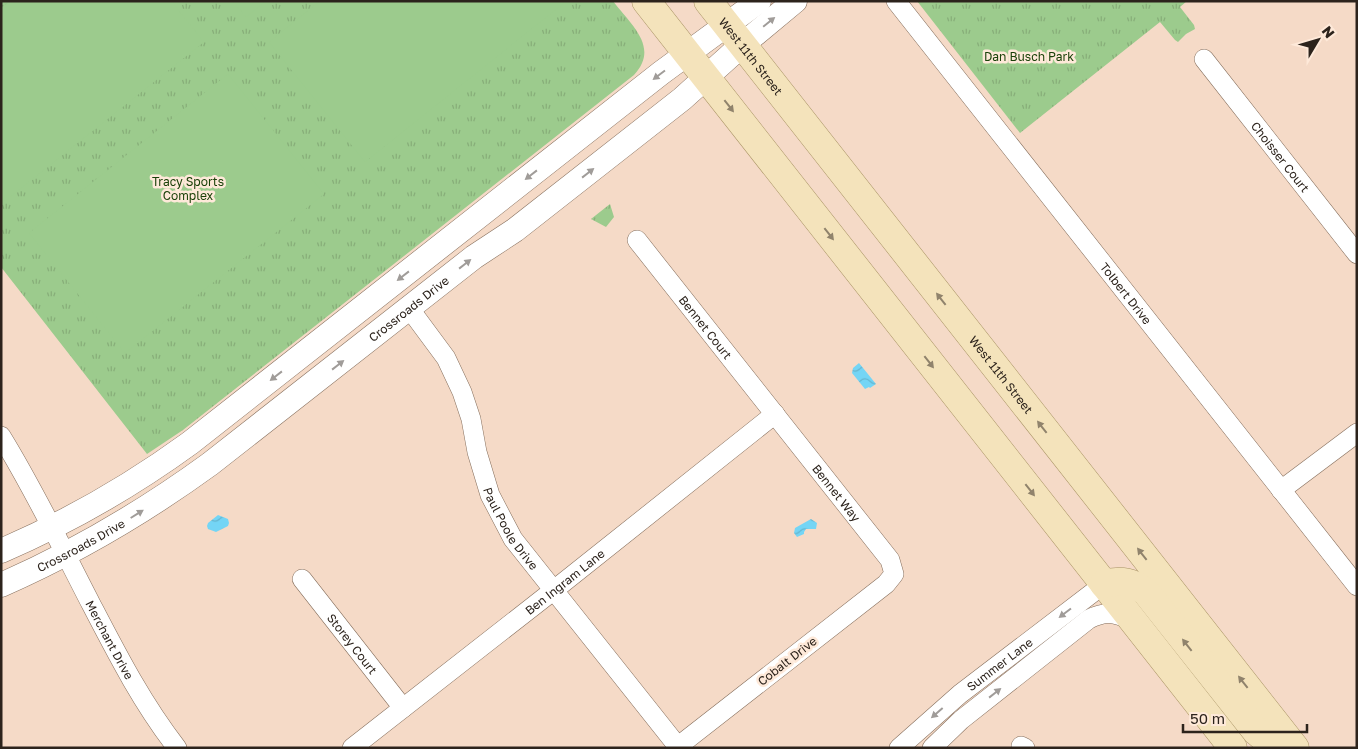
<svg xmlns="http://www.w3.org/2000/svg" width="1358" height="749" font-family="'Golos Text',sans-serif">
  <style>
    .grass { fill: url(#grass-tufts) }
    .pitch { fill: #9ccb8d }
    .water { fill: url(#water-waves) }
    .lines { fill: none; stroke-linecap: round; stroke-linejoin: round }
    .minor-casing { stroke: #856e5c; stroke-width: 20 }
    .tertiary-casing { stroke: #856e5c; stroke-width: 25 }
    .primary-casing { stroke: #a99465; stroke-width: 29 }
    .minor { stroke: #fff; stroke-width: 19 }
    .tertiary { stroke: #fff; stroke-width: 24 }
    .primary { stroke: #f4e3bb; stroke-width: 28 }
    .oneway { fill: #a09c99 }
    .oneway2 { fill: #90836c }
    .labels { text-anchor: middle; dominant-baseline: central; stroke-width: 5; stroke-linejoin: round; paint-order: stroke }
    .street-label { font-size: 12px; fill: #2c231c; stroke: #fee9d9 }
    .park-label { font-size: 12px; fill: #1a4109; stroke: #fee9d9 }
  </style>
  <defs>
    <pattern id="grass-tufts" width="24" height="20" patternUnits="userSpaceOnUse" patternTransform="scale(1.25)"><rect width="24" height="20" fill="#9ccb8d"/><path d="M3 7l-1-3M5 7V3M7 7l1-3M15 17l-1-3M17 17v-4M19 17l1-3" fill="none" stroke="#87ae79"/></pattern>
    <pattern id="water-waves" width="16" height="10" patternUnits="userSpaceOnUse" patternTransform="scale(1.25)"><rect width="16" height="10" fill="#74d5f5"/><path d="M0 5q4-4 8 0t8 0" fill="none" stroke="#65b7d1"/></pattern>
  </defs>
  <rect width="100%" height="100%" fill="#f5dac7"/>
  <path class="grass" d="M 1,1 L 613,1 C 631,25 660,47 634,75 L 183,430 L 147,454 L 1,267 Z
    M 917,1 L 1187,1 L 1180,7 L 1194,25 L 1195,29 L 1186,34 L 1178,42 L 1175,40 L 1160,22 L 1020,133 Z
    M 610,204 L 614,217 L 606,227 L 591,219 Z"/>
  <path class="pitch" d="M 10,1 L 171,1 L 204,42 L 5,201 L 1,196 L 1,8 Z
    M 233,1 L 266,1 L 246,17 Z
    M 320,1 L 562,1 L 564,3 L 365,162 L 269,42 Z
    M 228,74 L 324,194 L 125,353 L 29,233 Z"/>
  <path class="water" d="M 859,363 L 876,384 L 870,388 L 869,387 L 865,389 L 852,373 L 853,368 Z
    M 218,515 L 228,519 L 229,523 L 228,526 L 216,532 L 208,529 L 207,526 L 208,523 Z
    M 811,519 L 817,523 L 816,529 L 806,529 L 804,532 L 804,534 L 797,537 L 794,533 L 795,528 Z"/>
  <g class="lines">
    <defs>
      <g id="minor">
        <path id="s1" d="M 896,1 L 1357,586"/>
        <path id="s2" d="M 1204,59 L 1357,254"/>
        <path id="s3" d="M 637,240 L 890,560 L 894,574 L 886,584 L 676,748"/>
        <path id="s4" d="M 409,308 L 446,358 L 462,392 L 471,419 L 477,452 L 490,495 L 513,539 L 679,748"/>
        <path id="s5" d="M 1,436 C 35,491 62,548 91,604 C 117,654 142,703 177,748"/>
        <path d="M 1281,490 L 1357,433"/>
        <path id="s6" d="M 302,579 L 403,708"/>
        <path d="M 1021,746 L 1025,748"/>
        <path id="s7" d="M 352,748 L 554,590 L 775,414"/>
        <path id="s8" d="M 899,748 L 960,694 L 1104,584"/>
        <path d="M 932,748 L 961,720 L 1089,619 C 1107,610 1114,613 1132,620"/>
      </g>
      <g id="tertiary">
        <path d="M 1,551 C 68,522 131,486 190,443 L 661,73 L 759,1"/>
        <path id="s9" d="M 1,585 C 76,552 144,512 210,464 L 474,257 L 515,230 L 682,99 L 742,45 L 795,1"/>
      </g>
      <g id="primary">
        <path d="M 646,1 L 1233,748"/>
        <path id="s10" d="M 708,1 L 1295,748"/>
        <path d="M 1104,584 C 1121,579 1133,582 1146,592 L 1256,731 L 1276,748"/>
      </g>
    </defs>
    <use href="#minor" class="minor-casing"/>
    <use href="#tertiary" class="tertiary-casing"/>
    <use href="#primary" class="primary-casing"/>
    <use href="#minor" class="minor"/>
    <use href="#tertiary" class="tertiary"/>
    <use href="#primary" class="primary"/>
  </g>
  <defs><path id="oneway-solid" d="M-6-.8H1V-3.2L6.5 0L1 3.2V.8H-6Z" transform="scale(1.25)"/></defs>
  <g class="oneway">
    <use href="#oneway-solid" transform="translate(769 22) rotate(-39)"/>
    <use href="#oneway-solid" transform="translate(659 75) rotate(143)"/>
    <use href="#oneway-solid" transform="translate(588 173) rotate(-38)"/>
    <use href="#oneway-solid" transform="translate(531 175) rotate(142)"/>
    <use href="#oneway-solid" transform="translate(465 264) rotate(-38)"/>
    <use href="#oneway-solid" transform="translate(403 276) rotate(142)"/>
    <use href="#oneway-solid" transform="translate(338 365) rotate(-38)"/>
    <use href="#oneway-solid" transform="translate(276 376) rotate(142)"/>
    <use href="#oneway-solid" transform="translate(137 514) rotate(-32)"/>
    <use href="#oneway-solid" transform="translate(1065 613) rotate(143)"/>
    <use href="#oneway-solid" transform="translate(995 693) rotate(-38)"/>
    <use href="#oneway-solid" transform="translate(937 713) rotate(139)"/>
  </g>
  <g class="oneway2">
    <use href="#oneway-solid" transform="translate(729 106) rotate(52)"/>
    <use href="#oneway-solid" transform="translate(829 234) rotate(52)"/>
    <use href="#oneway-solid" transform="translate(941 299) rotate(-128)"/>
    <use href="#oneway-solid" transform="translate(929 362) rotate(52)"/>
    <use href="#oneway-solid" transform="translate(1042 427) rotate(-128)"/>
    <use href="#oneway-solid" transform="translate(1030 490) rotate(52)"/>
    <use href="#oneway-solid" transform="translate(1142 554) rotate(-128)"/>
    <use href="#oneway-solid" transform="translate(1187 645) rotate(-128)"/>
    <use href="#oneway-solid" transform="translate(1243 682) rotate(-128)"/>
  </g>
  <g class="labels">
    <g class="street-label">
      <text stroke="none"><textPath href="#s10" startOffset="70">West 11th Street</textPath></text>
      <text stroke="none"><textPath href="#s2" startOffset="124">Choisser Court</textPath></text>
      <text stroke="none"><textPath href="#s1" startOffset="372">Tolbert Drive</textPath></text>
      <text stroke="none"><textPath href="#s9" startOffset="494">Crossroads Drive</textPath></text>
      <text stroke="none"><textPath href="#s3" startOffset="111">Bennet Court</textPath></text>
      <text stroke="none"><textPath href="#s10" startOffset="475">West 11th Street</textPath></text>
      <text stroke="none"><textPath href="#s3" startOffset="322">Bennet Way</textPath></text>
      <text stroke="none"><textPath href="#s4" startOffset="246">Paul Poole Drive</textPath></text>
      <text stroke="none"><textPath href="#s9" startOffset="89">Crossroads Drive</textPath></text>
      <text stroke="none"><textPath href="#s7" startOffset="270">Ben Ingram Lane</textPath></text>
      <text stroke="none"><textPath href="#s5" startOffset="231">Merchant Drive</textPath></text>
      <text stroke="none"><textPath href="#s6" startOffset="82">Storey Court</textPath></text>
      <text transform="translate(787 661) rotate(-38)">Cobalt Drive</text>
      <text stroke="none"><textPath href="#s8" startOffset="131">Summer Lane</textPath></text>
    </g>
    <g class="park-label">
      <text x="1029" y="56">Dan Busch Park</text>
      <text x="188" y="181">Tracy Sports<tspan x="188" dy="14">Complex</tspan></text>
    </g>
  </g>
  <rect width="1358" height="749" fill="none" stroke="#2c231c" stroke-width="5"/>
  <g transform="translate(1318 40) rotate(52)" stroke="#fee9d9" stroke-width="4" paint-order="stroke">
  <path d="M0-4L9 19L0 12L-9 19Z" fill="#2c231c"/>
  <text y="-8" font-size="14" font-weight="bold" text-anchor="middle" fill="#2c231c">N</text>
  </g>
  <path d="M1183 724v8h124v-8" fill="none" stroke="#2c231c" stroke-width="2.5"/>
  <text x="1190" y="724" font-size="15" fill="#2c231c" stroke="#fee9d9" stroke-width="4" paint-order="stroke">50 m</text>
</svg>
